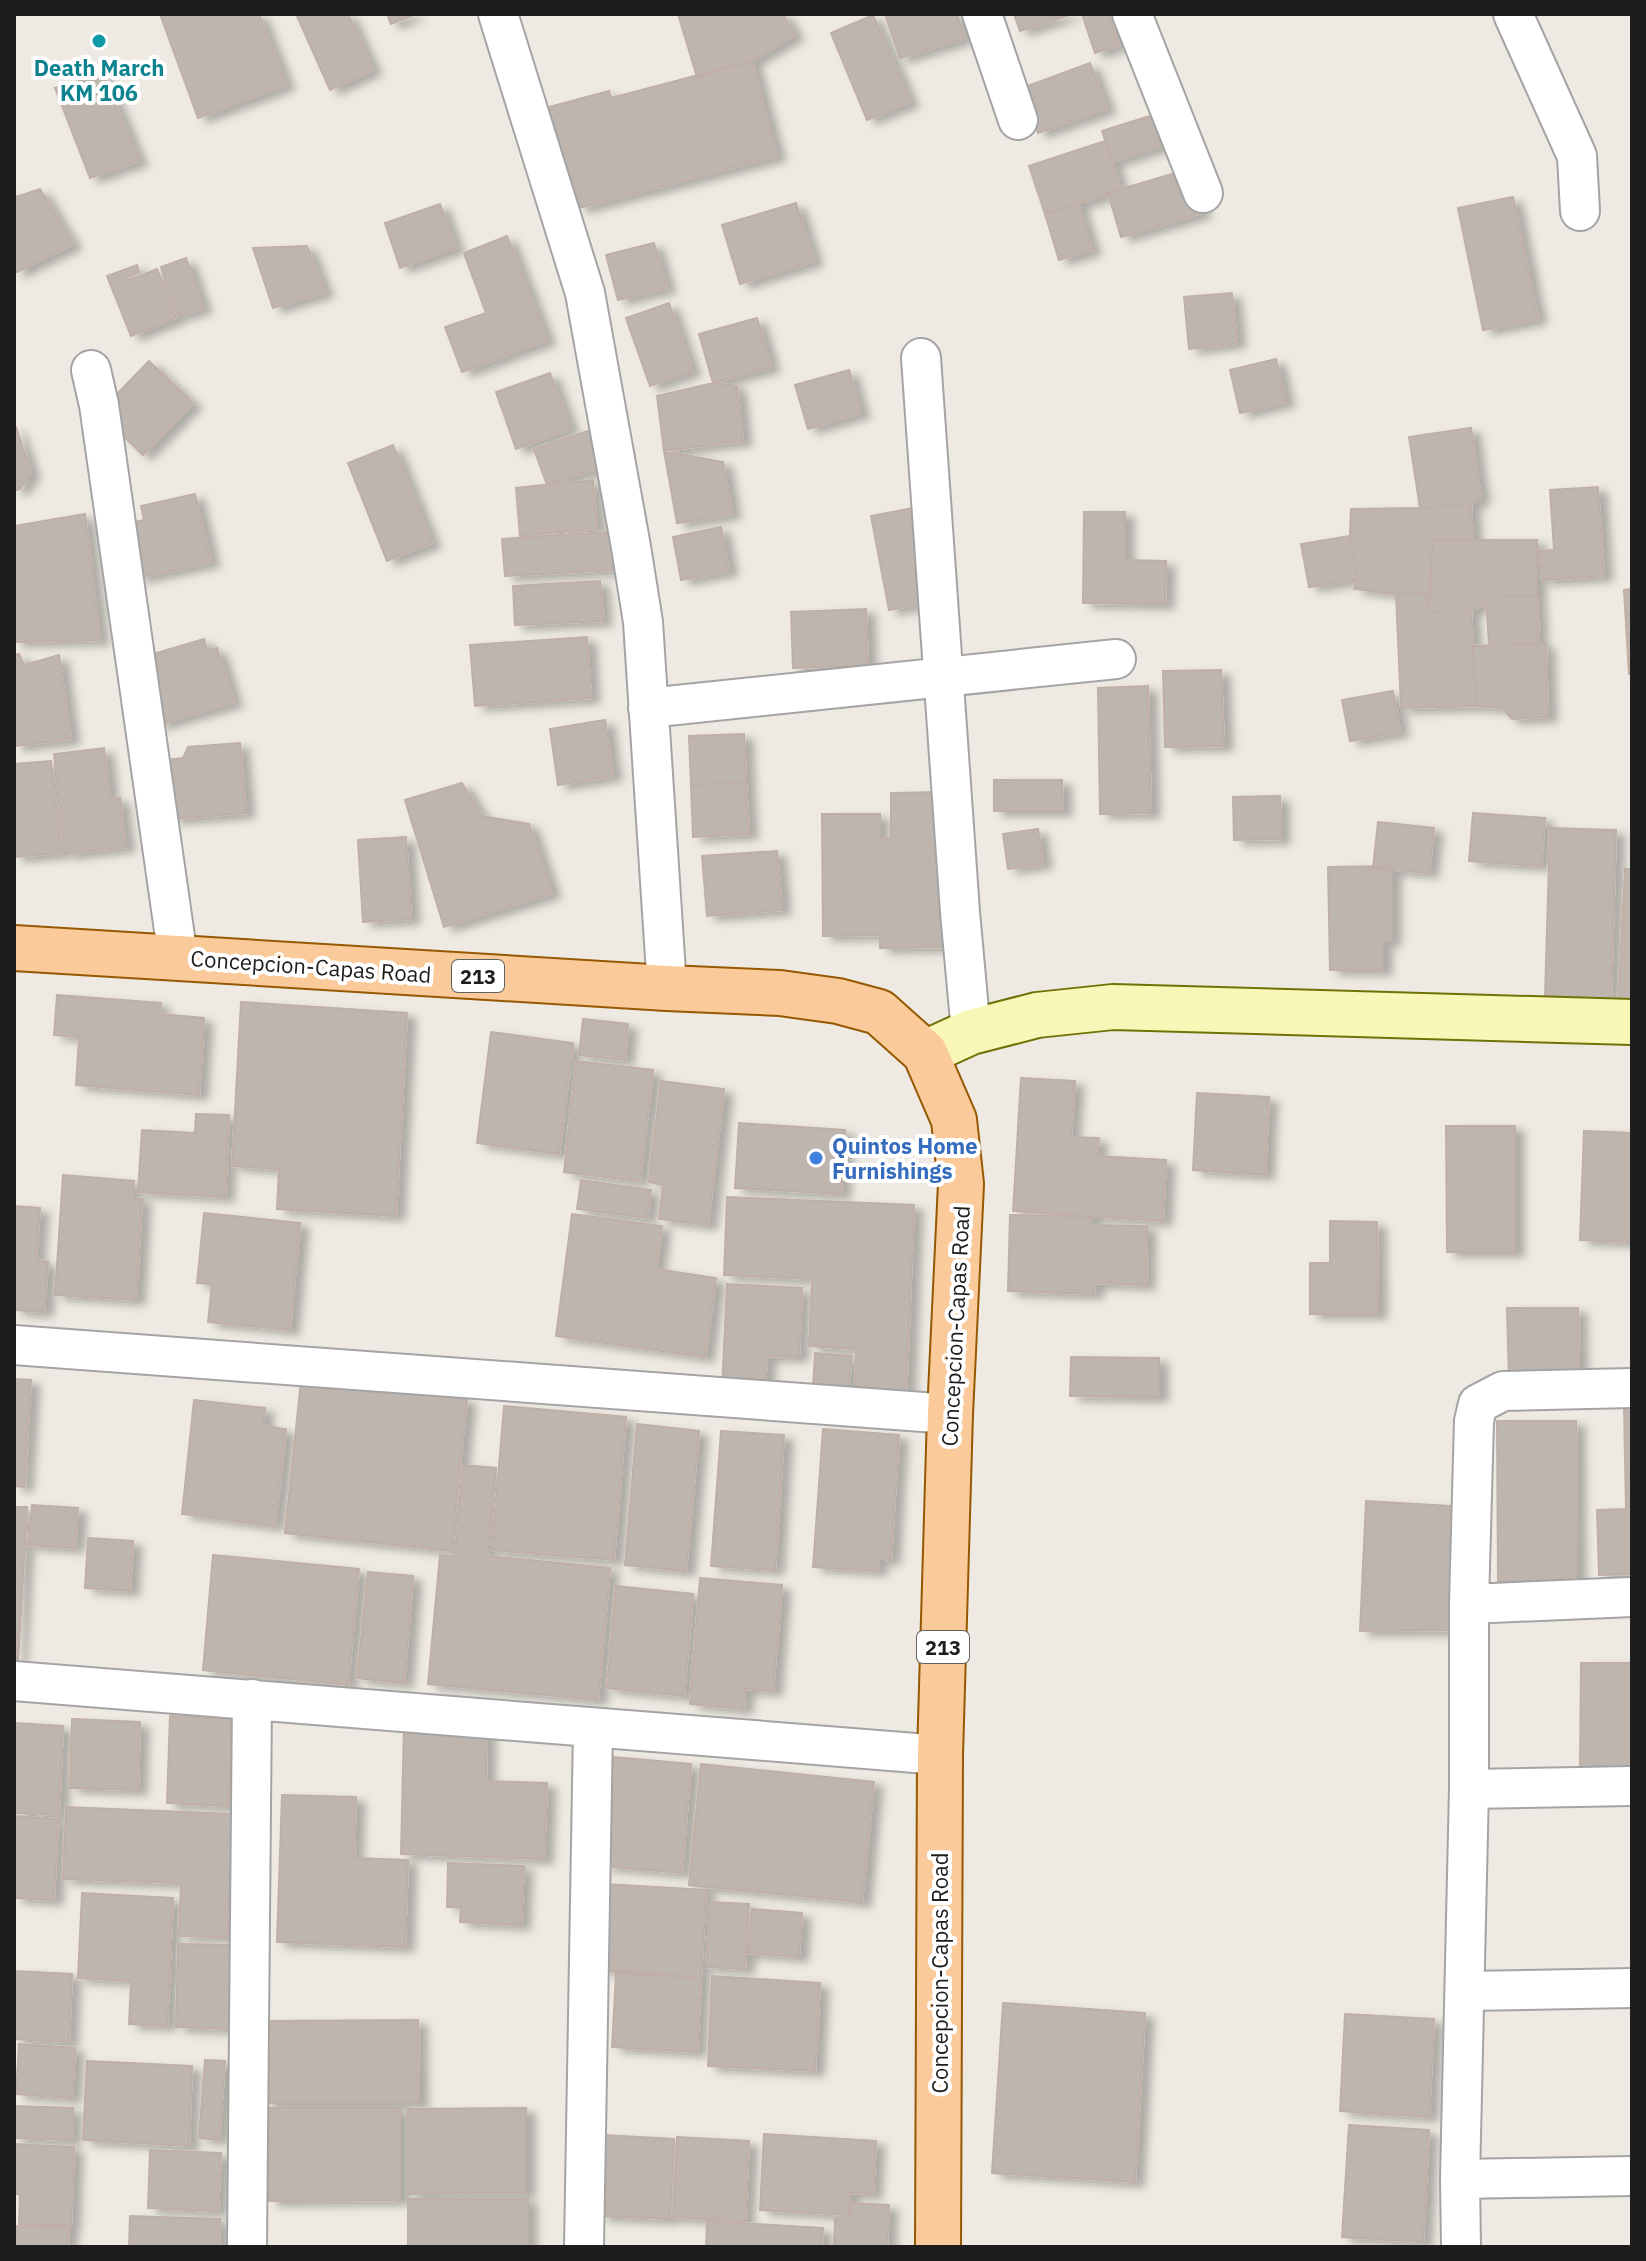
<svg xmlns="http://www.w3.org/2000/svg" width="1646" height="2261" font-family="'IBM Plex Sans',sans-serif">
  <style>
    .building { fill: #bfb5af; stroke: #c0afa6; stroke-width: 2; filter: url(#shadow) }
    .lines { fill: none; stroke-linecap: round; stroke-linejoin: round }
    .street-casing { stroke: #a4a4a4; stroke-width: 42 }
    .secondary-casing { stroke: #6f7306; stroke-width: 48 }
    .primary-casing { stroke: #955901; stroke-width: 48 }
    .street { stroke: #fff; stroke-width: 38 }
    .secondary { stroke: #f9f7b7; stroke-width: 44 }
    .primary { stroke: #fbca9b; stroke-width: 44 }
    .culture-dot { fill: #0f9aa8; stroke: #fff; stroke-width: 3 }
    .shop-dot { fill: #3f7fe0; stroke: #fff; stroke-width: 3 }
    .labels { text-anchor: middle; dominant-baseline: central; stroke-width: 8; stroke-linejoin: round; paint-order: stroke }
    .shield { fill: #fff; stroke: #616161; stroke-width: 2 }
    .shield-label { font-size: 20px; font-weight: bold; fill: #1d1d1d }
    .culture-label { font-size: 22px; font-weight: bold; fill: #0d838f; stroke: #fff }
    .street-label { font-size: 22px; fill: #1d1d1d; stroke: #fff }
    .shop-label { font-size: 22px; font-weight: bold; fill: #366cbe; stroke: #fff; text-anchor: start }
  </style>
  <defs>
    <filter id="shadow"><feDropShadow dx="9" dy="5" stdDeviation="4" flood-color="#0004"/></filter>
  </defs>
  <rect width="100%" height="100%" fill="#eeeae3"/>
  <path class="building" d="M 160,14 L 259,14 L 286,85 L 198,118 Z
    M 296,14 L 348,14 L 373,70 L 330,90 Z
    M 387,14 L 416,14 L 391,24 Z
    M 678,14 L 783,14 L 795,35 L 752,61 L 697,77 Z
    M 885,14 L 957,14 L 965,38 L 900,58 Z
    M 1014,14 L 1072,14 L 1020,31 Z
    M 1082,14 L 1109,14 L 1119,45 L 1095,53 Z
    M 873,15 L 910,102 L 867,120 L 831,33 Z
    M 752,61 L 777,156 L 579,208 L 570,176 L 557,180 L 538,110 L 609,91 L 611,98 Z
    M 1090,63 L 1107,109 L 1038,133 L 1022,88 Z
    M 103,74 L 139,161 L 90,178 L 55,88 Z
    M 1153,115 L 1163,145 L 1112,162 L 1102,131 Z
    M 1105,141 L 1121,190 L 1045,214 L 1029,166 Z
    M 1189,169 L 1202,213 L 1121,237 L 1108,193 Z
    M 40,189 L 73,244 L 15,273 L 14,191 L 16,197 Z
    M 1513,197 L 1538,319 L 1483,330 L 1458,208 Z
    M 796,203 L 814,261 L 740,284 L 722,225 Z
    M 440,204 L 456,248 L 400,268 L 385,223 Z
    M 1078,204 L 1092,250 L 1059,260 L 1045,214 Z
    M 507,236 L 547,340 L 462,372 L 445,327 L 486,313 L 464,253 Z
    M 654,243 L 667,288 L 618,300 L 606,255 Z
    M 307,246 L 325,292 L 273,308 L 253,248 Z
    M 186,258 L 203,308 L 178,316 L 161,267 Z
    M 137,265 L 139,272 L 127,277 L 130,280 L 157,269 L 176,318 L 131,336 L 107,276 Z
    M 1232,293 L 1237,343 L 1189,349 L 1184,297 Z
    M 669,303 L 692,371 L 650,386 L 626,318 Z
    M 757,318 L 771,367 L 713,383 L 699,334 Z
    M 1276,359 L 1286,402 L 1240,413 L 1230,370 Z
    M 149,361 L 193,403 L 143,455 L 110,423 L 108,403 Z
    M 849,370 L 861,413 L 808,429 L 795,385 Z
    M 550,373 L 570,429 L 516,449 L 496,392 Z
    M 713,383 L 737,386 L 743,441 L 664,451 L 657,396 Z
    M 14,427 L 16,427 L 31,473 L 20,489 L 14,491 Z
    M 596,428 L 599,468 L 547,485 L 534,449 Z
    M 1471,428 L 1481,499 L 1471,504 L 1420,508 L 1409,437 Z
    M 393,445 L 432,543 L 387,561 L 348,463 Z
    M 664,451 L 723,462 L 732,514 L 677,523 Z
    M 593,480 L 597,528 L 520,536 L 516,488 Z
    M 1598,487 L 1604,576 L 1542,580 L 1540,551 L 1554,550 L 1550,490 Z
    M 195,494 L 211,562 L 138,578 L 126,524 L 144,520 L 141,506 Z
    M 1471,504 L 1473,539 L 1433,540 L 1429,593 L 1396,594 L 1354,589 L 1357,579 L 1350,536 L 1351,509 L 1420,508 Z
    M 919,507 L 938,600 L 889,610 L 871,516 Z
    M 1084,512 L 1125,512 L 1125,560 L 1166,561 L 1165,604 L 1083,603 Z
    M 85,514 L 100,640 L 14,642 L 14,526 Z
    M 721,527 L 729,571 L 681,580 L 673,537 Z
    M 610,532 L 613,570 L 505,576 L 502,539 Z
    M 1350,536 L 1357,579 L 1309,587 L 1301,544 Z
    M 1433,540 L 1537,540 L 1537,596 L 1486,597 L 1484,605 L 1471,610 L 1429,612 Z
    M 600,581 L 603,621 L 515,625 L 513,586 Z
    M 1632,589 L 1632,674 L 1629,674 L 1624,590 Z
    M 1429,593 L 1429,612 L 1471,610 L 1476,706 L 1401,708 L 1396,594 Z
    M 1537,596 L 1539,643 L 1489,646 L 1486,597 Z
    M 866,609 L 868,665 L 793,668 L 791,612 Z
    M 587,637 L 591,698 L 475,706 L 470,645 Z
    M 204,639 L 207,650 L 217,648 L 234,702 L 157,725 L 150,655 Z
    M 1546,644 L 1548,717 L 1512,719 L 1502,708 L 1476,706 L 1473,646 Z
    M 19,654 L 24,665 L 59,655 L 71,739 L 14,746 L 14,655 Z
    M 1221,670 L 1224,746 L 1165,747 L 1163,671 Z
    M 1148,686 L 1151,813 L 1100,814 L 1098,688 Z
    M 1393,691 L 1400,732 L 1350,741 L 1342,700 Z
    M 605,720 L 613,776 L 558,785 L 550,729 Z
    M 744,734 L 746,782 L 691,785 L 689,736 Z
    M 240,743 L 246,813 L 172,819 L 166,760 L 183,758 L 188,747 Z
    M 104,748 L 110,799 L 120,798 L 126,847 L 65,854 L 54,754 Z
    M 51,761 L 61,853 L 14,857 L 14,764 Z
    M 994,780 L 1062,780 L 1063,811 L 994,811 Z
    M 746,782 L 749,834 L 693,837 L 691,785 Z
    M 462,783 L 482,816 L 529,824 L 552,893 L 444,927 L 405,800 Z
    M 943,792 L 946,947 L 880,948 L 880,935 L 823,936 L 822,814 L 880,814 L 880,841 L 891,838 L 891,793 Z
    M 1280,796 L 1281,839 L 1234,840 L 1233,797 Z
    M 1473,813 L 1545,818 L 1541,866 L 1469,861 Z
    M 1378,822 L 1434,828 L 1429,873 L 1373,868 Z
    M 1550,828 L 1616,830 L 1611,999 L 1545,997 Z
    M 1038,829 L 1043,864 L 1008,869 L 1003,834 Z
    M 406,837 L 411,919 L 363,922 L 358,840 Z
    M 777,851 L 782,910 L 707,916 L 702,856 Z
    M 1632,862 L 1632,1010 L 1618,1009 L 1625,869 L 1632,869 Z
    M 1392,866 L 1392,941 L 1383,941 L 1383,970 L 1330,970 L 1328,867 Z
    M 57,995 L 161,1003 L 160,1014 L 204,1018 L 199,1095 L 76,1085 L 79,1037 L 54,1035 Z
    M 241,1002 L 407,1013 L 396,1216 L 277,1209 L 279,1169 L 232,1166 Z
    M 583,1019 L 628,1024 L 625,1060 L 579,1055 Z
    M 491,1032 L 573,1043 L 559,1154 L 477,1143 Z
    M 576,1061 L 653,1070 L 640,1181 L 564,1172 Z
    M 1021,1078 L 1075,1081 L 1071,1137 L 1099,1138 L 1097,1156 L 1166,1160 L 1163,1221 L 1013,1211 Z
    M 661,1081 L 724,1089 L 708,1225 L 659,1219 L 663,1185 L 649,1182 Z
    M 1197,1093 L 1269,1097 L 1265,1175 L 1193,1170 Z
    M 196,1114 L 229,1115 L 225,1197 L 138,1192 L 142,1130 L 195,1133 Z
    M 739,1123 L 845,1130 L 841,1194 L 735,1188 Z
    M 1446,1126 L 1515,1126 L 1515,1252 L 1447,1252 Z
    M 1584,1131 L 1632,1133 L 1632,1242 L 1580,1240 Z
    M 63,1175 L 134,1181 L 132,1198 L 142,1199 L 136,1300 L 55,1295 Z
    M 581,1180 L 651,1190 L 647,1218 L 577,1209 Z
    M 727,1197 L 914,1205 L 906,1401 L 855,1398 L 856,1349 L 809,1346 L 812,1279 L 724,1275 Z
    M 14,1206 L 40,1208 L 36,1260 L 48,1262 L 44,1312 L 14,1310 Z
    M 204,1213 L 300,1223 L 290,1330 L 208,1322 L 212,1284 L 197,1283 Z
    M 572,1214 L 662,1226 L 656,1269 L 716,1278 L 705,1357 L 556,1336 Z
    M 1010,1215 L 1091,1217 L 1090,1225 L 1147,1226 L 1146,1285 L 1095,1283 L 1094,1294 L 1008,1291 Z
    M 1330,1221 L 1377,1222 L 1378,1314 L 1310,1314 L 1310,1263 L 1330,1263 Z
    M 727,1284 L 802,1288 L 799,1357 L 767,1356 L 765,1390 L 722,1388 Z
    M 1507,1308 L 1578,1308 L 1579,1381 L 1509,1381 Z
    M 815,1353 L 852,1356 L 848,1389 L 813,1386 Z
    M 1071,1357 L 1159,1358 L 1159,1397 L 1070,1396 Z
    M 14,1379 L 31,1380 L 24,1487 L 14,1486 Z
    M 301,1381 L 467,1399 L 451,1551 L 285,1533 Z
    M 194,1400 L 265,1408 L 263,1426 L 286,1429 L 275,1526 L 182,1514 Z
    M 504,1406 L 626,1417 L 614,1560 L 492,1550 Z
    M 1624,1406 L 1632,1406 L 1632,1574 L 1599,1575 L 1597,1510 L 1626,1509 Z
    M 1497,1421 L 1576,1421 L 1577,1581 L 1498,1581 Z
    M 637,1424 L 699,1431 L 686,1571 L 625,1565 Z
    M 823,1429 L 899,1435 L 891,1560 L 879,1558 L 878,1571 L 813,1567 Z
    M 721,1431 L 784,1435 L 775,1570 L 711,1566 Z
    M 463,1465 L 496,1468 L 487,1556 L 610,1568 L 598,1700 L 428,1684 L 440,1555 L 455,1556 Z
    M 1366,1501 L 1466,1507 L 1463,1630 L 1360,1631 Z
    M 32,1505 L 78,1508 L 75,1548 L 29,1545 Z
    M 14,1507 L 27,1507 L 18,1661 L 14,1661 Z
    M 88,1538 L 133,1541 L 130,1591 L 85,1588 Z
    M 213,1555 L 359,1569 L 348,1685 L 203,1670 Z
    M 368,1572 L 413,1576 L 404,1683 L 357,1678 Z
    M 700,1578 L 782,1585 L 773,1691 L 745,1689 L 744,1709 L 690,1704 Z
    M 616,1586 L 693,1594 L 684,1696 L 607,1688 Z
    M 1581,1663 L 1632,1663 L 1632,1770 L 1580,1769 Z
    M 170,1716 L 232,1719 L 229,1806 L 167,1803 Z
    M 72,1719 L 140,1722 L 138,1790 L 70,1788 Z
    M 14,1723 L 63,1726 L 59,1815 L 14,1813 Z
    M 404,1726 L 487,1729 L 486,1781 L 547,1783 L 544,1859 L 401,1854 Z
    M 613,1757 L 691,1764 L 682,1873 L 603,1866 Z
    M 701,1764 L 874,1782 L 862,1902 L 689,1885 Z
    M 282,1795 L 356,1797 L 354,1858 L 408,1860 L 405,1947 L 277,1942 Z
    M 66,1807 L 232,1814 L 228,1937 L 179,1936 L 181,1883 L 63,1879 Z
    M 14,1816 L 58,1819 L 54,1900 L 14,1898 Z
    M 448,1863 L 524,1866 L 521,1925 L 460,1922 L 461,1907 L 447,1907 Z
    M 605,1884 L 706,1890 L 701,1977 L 600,1970 Z
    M 82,1893 L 173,1898 L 167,2026 L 129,2024 L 131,1981 L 78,1978 Z
    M 710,1902 L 749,1904 L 745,1969 L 706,1967 Z
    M 752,1909 L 802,1913 L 799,1957 L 748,1953 Z
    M 178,1944 L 235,1945 L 233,2029 L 176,2027 Z
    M 14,1971 L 72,1974 L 69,2042 L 14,2039 Z
    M 616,1973 L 701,1978 L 697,2052 L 612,2047 Z
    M 712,1976 L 820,1983 L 815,2071 L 708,2066 Z
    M 1003,2003 L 1145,2013 L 1135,2182 L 992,2173 Z
    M 1345,2014 L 1434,2019 L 1429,2117 L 1340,2111 Z
    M 418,2020 L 419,2103 L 264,2103 L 264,2021 Z
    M 19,2044 L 75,2048 L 72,2098 L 16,2094 Z
    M 205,2060 L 225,2061 L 219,2140 L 199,2138 Z
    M 87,2061 L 192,2066 L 189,2146 L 83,2140 Z
    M 14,2106 L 73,2108 L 72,2140 L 14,2138 Z
    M 268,2108 L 400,2108 L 400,2200 L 269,2201 Z
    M 526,2108 L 526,2193 L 408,2194 L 408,2109 Z
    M 1349,2125 L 1429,2130 L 1423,2242 L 1342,2237 Z
    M 764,2134 L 876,2141 L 873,2194 L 850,2193 L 849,2215 L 760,2210 Z
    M 604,2135 L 674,2139 L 670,2219 L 599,2216 Z
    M 677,2137 L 749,2141 L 745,2221 L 673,2217 Z
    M 14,2144 L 74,2147 L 71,2226 L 19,2224 L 20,2194 L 14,2194 Z
    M 150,2150 L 221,2153 L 218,2211 L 148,2208 Z
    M 408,2199 L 528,2199 L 528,2247 L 408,2247 Z
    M 851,2203 L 889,2205 L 887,2247 L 834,2247 L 835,2219 L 851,2219 Z
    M 130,2216 L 220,2219 L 219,2247 L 129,2247 Z
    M 707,2221 L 823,2228 L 822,2247 L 706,2247 Z
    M 14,2226 L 69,2228 L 68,2247 L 14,2247 Z"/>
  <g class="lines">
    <defs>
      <path id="street" d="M 498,14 L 585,293 L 631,547 L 643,622 L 667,988
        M 982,14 L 1018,120
        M 1132,14 L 1203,193
        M 1513,14 L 1577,156 L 1580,211
        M 921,358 L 960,912 L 971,1032
        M 91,370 L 99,405 L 178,958
        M 648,708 L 1116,659
        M 14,1345 L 950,1414
        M 1469,1604 L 1632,1597
        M 14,1681 L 940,1755
        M 1469,1789 L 1632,1786
        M 1465,1991 L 1632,1988
        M 1460,2179 L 1632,2176
        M 247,2247 L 252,1699
        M 584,2247 L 593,1729
        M 1461,2247 L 1460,2179 L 1469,1789 L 1469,1604 L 1474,1421 L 1478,1404 L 1503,1391 L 1632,1388"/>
      <path id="secondary" d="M 925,1053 L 971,1032 L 1037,1015 L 1113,1007 L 1632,1022"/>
      <path id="primary" d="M 14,948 L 667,988 L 780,993 L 838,1001 L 879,1012 L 925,1053 L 954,1120 L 961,1184 L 950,1414 L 940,1755 L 938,2247"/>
    </defs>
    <use href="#street" class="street-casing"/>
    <use href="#secondary" class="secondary-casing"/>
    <use href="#primary" class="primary-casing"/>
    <use href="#street" class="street"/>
    <use href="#secondary" class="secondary"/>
    <use href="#primary" class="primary"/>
  </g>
  <circle class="culture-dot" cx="99" cy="41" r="8"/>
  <circle class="shop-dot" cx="816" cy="1158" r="8"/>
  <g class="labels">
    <g class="shield">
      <rect x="452" y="960" width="52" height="32" rx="6"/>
      <rect x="917" y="1631" width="52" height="32" rx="6"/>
    </g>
    <g class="shield-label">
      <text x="478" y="976">213</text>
      <text x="943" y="1647">213</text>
    </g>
    <g class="culture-label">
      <text x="99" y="67">Death March<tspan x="99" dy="25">KM 106</tspan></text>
    </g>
    <g class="street-label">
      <text transform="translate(311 966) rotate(4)">Concepcion-Capas Road</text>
      <text transform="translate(955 1326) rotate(-87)">Concepcion-Capas Road</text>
      <text transform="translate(939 1973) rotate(-90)">Concepcion-Capas Road</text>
    </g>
    <g class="shop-label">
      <text x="832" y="1145">Quintos Home<tspan x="832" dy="25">Furnishings</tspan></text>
    </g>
  </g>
  <rect width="1646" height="2261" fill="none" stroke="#1d1d1d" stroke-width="32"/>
</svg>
